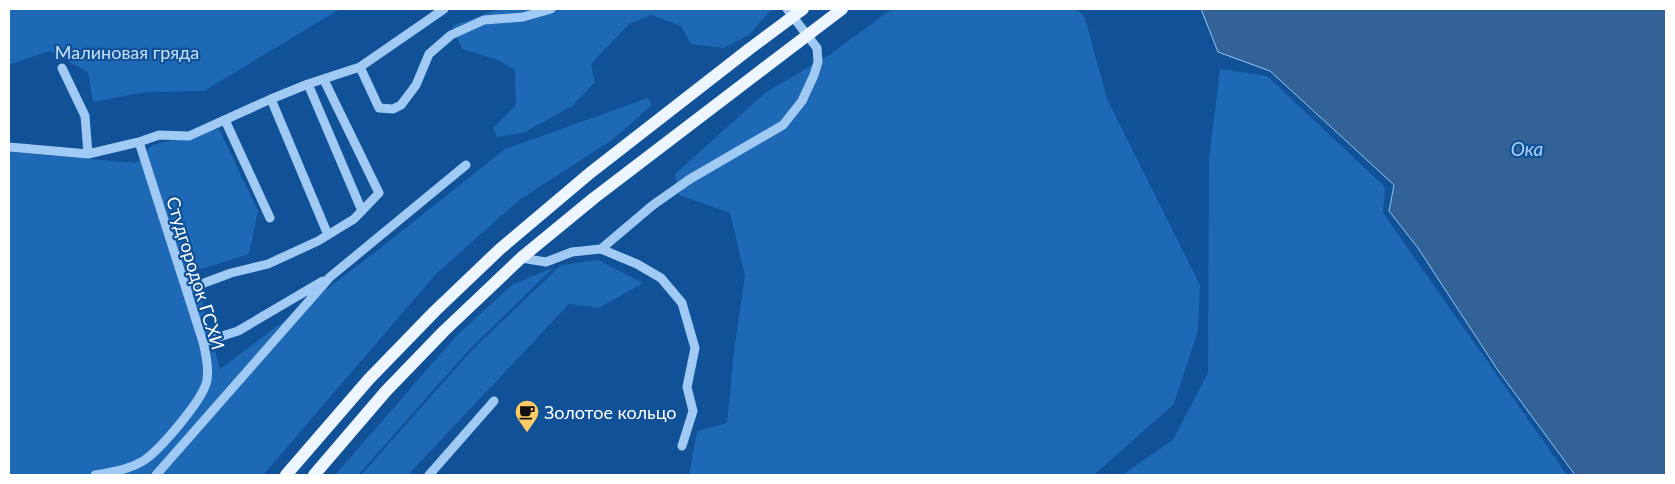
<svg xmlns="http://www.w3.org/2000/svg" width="1675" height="484" font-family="Lato,sans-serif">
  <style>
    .green { fill: #1e69b5 }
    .water { fill: #336396; stroke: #91c5f8 }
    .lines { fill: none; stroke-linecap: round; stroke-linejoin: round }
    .minor { stroke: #a0caf4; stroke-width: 9 }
    .major { stroke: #edf5ff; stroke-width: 12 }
    .major-bridge { stroke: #edf5ff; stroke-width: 12 }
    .labels { text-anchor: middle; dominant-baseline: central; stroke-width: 4.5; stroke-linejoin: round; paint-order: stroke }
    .park-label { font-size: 18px; fill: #c8e3fe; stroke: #105197 }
    .street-label { font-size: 18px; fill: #fff; stroke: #105197 }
    .poi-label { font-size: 18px; fill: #fff; stroke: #105197; text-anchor: start }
    .water-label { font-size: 19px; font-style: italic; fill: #acd4fb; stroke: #105197 }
  </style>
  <rect width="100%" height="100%" fill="#105197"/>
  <path class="green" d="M 9,9 L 340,9 L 204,91 L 145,92 L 93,102 L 88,72 L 49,51 L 9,65 Z
    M 499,9 L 772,9 L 749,35 L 723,48 L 691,44 L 681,26 L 651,15 L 629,24 L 591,64 L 595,82 L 572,106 L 523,133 L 497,137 L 493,128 L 516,105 L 515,70 L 498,60 L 462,49 L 452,26 Z
    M 892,9 L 1077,9 L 1085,18 L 1107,99 L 1200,285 L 1198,331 L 1174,404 L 1094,475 L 689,475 L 697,431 L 727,423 L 734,351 L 745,276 L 730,213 L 679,195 L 675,174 L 765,93 L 829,55 Z
    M 1220,69 L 1267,76 L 1385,187 L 1383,213 L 1567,475 L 1122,475 L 1173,440 L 1208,373 L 1209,159 Z
    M 648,98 L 652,105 L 612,140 L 519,200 L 436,274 L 263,475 L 9,475 L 9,152 L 136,163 L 152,145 L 219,129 L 258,211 L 249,254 L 205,268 L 181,271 L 192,272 L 204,307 L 220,369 L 373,254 L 505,149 Z
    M 598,260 L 643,283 L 599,308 L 569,304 L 408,475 L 361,475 L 471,351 L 561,265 Z
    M 554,267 L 468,351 L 358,475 L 335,475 L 458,334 L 512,285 Z"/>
  <path class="water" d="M 1201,9 L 1666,9 L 1666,475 L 1575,475 L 1497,369 L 1418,248 L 1389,211 L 1394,185 L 1270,71 L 1218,52 Z"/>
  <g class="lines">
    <path class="minor" d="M 360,67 L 379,108 L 393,109 L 401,105 L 416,85 L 429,54 L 451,35 L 484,20 L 523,17 L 551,9
      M 62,68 L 85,116 L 88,154
      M 308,84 L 362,211
      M 271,99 L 328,235
      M 225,120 L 270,218
      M 9,147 L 88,154 L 139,142 L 159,135 L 189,136 L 271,99 L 308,84 L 360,67 L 444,9
      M 601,249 L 653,205 L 690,179 L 783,125 L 802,101 L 814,75 L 818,62 L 817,48 L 787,9
      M 521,258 L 546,262 L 572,252 L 601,249 L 637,264 L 661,278 L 682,303 L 695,348 L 687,387 L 693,411 L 682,446
      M 188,289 L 231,273 L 268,264 L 318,241 L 354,219 L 379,193 L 324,80
      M 203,342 L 238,331 L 323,281
      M 95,475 C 112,472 128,470 143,461 C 159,451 204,399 207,380 C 209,368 206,354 203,342 L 139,142
      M 156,475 L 330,277 L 466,165
      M 429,475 L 494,401"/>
    <path class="major" d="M 286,475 L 369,379 L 435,311 L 500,249 L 590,173 L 748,50
      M 314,475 L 386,391 L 444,331 L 521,258 L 594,198 L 763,69"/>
    <path class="major-bridge" d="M 748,50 L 803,9
      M 763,69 L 842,9"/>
  </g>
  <defs>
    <symbol id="cafe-pin" viewBox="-11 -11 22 30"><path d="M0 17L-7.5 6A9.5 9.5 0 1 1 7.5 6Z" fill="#ffcb63" stroke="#105197"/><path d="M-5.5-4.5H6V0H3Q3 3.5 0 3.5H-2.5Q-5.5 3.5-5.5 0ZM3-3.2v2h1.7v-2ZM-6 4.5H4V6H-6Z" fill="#111"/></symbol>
  </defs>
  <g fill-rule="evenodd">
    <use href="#cafe-pin" x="513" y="398" width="28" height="38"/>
  </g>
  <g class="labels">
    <g class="park-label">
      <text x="127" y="52">Малиновая гряда</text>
    </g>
    <g class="street-label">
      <text transform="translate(196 273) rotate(73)">Студгородок ГСХИ</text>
    </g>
    <g class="poi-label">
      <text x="544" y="412">Золотое кольцо</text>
    </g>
    <g class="water-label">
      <text x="1527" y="148">Ока</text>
    </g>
  </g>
  <rect width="1675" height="484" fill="none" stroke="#ffffff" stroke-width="20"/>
</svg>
